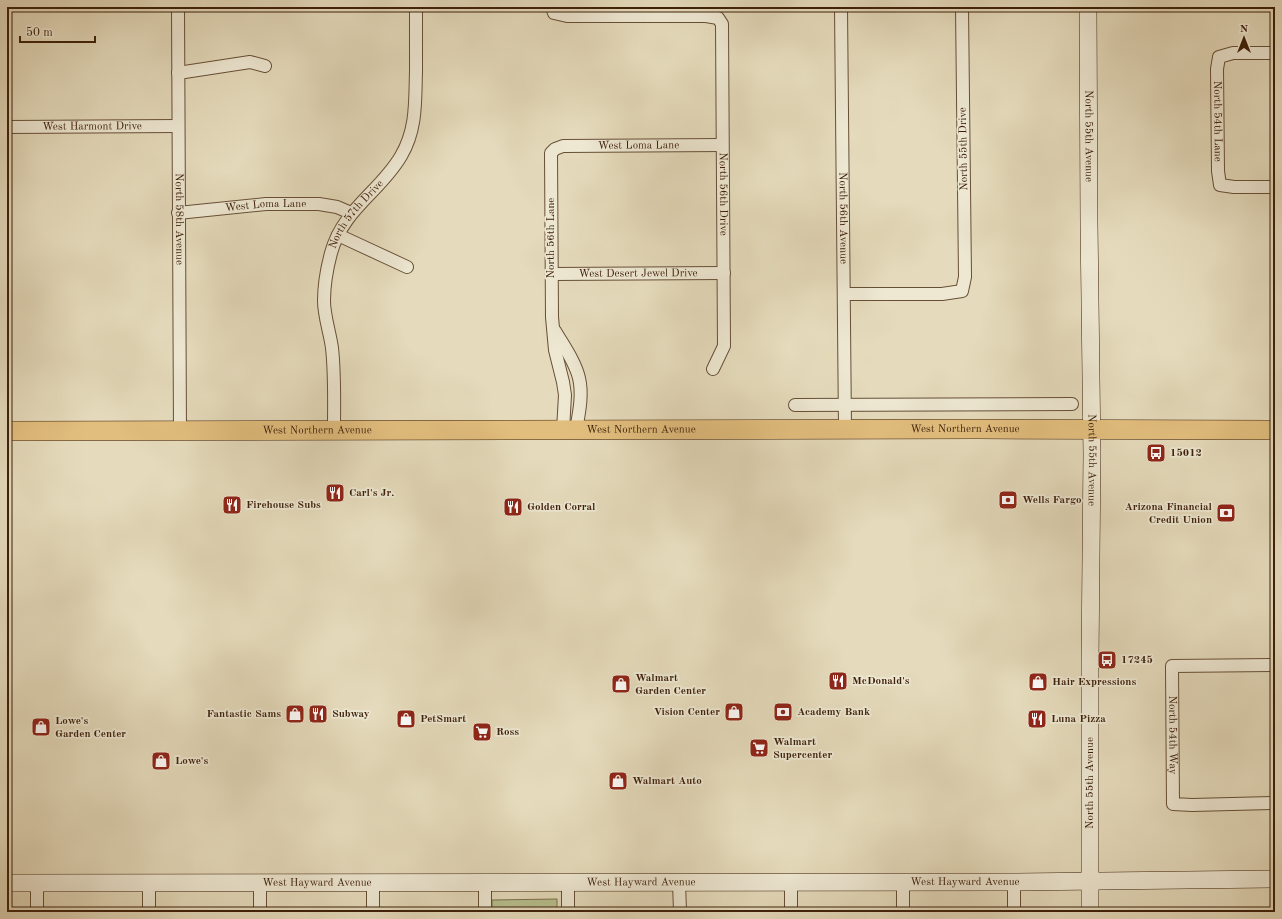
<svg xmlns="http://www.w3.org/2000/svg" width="1282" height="919" font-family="'Old Standard TT',serif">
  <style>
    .green { fill: #b7c08f; stroke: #7a704d }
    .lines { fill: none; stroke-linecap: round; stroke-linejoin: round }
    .street-casing { stroke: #674f37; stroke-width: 14 }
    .secondary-casing { stroke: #3d200b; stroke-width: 18 }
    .primary-casing { stroke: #3d200b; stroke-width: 20 }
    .street { stroke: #eee8d3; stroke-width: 12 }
    .secondary { stroke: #eee8d3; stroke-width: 17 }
    .primary { stroke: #e2be7e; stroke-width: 19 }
    .labels { text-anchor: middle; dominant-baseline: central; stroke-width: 3.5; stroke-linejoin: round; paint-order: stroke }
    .street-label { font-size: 11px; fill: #3d200b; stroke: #eee8d3 }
    .poi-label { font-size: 11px; font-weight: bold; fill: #3d200b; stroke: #eee8d3; text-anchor: start }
  </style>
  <rect width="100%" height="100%" fill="#e5dbbc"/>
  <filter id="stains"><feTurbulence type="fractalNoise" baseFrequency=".005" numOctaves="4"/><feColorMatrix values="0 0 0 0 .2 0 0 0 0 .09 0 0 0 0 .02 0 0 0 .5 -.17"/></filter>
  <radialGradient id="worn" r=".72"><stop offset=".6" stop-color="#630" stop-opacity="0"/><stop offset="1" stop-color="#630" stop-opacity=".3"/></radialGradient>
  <path class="green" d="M 557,899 L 557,912 L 492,912 L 492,900 Z"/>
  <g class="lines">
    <defs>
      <g id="street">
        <path id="s1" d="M 178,7 L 180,431"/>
        <path id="s2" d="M 552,7 L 554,13 L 567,16 L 706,16 L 718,18 L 722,24 L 724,346 L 713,369"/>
        <path id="s3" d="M 841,7 L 845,429"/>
        <path id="s4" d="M 1275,53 L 1233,53 L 1219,57 L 1217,69 L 1218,171 L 1220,185 L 1234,187 L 1275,187"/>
        <path d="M 178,73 L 250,62 L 265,66"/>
        <path id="s5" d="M 7,127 L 178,126"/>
        <path id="s6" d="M 178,213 L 266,204 L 319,204 L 337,207 L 351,213"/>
        <path d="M 338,235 L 407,267"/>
        <path id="s7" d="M 552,274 L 724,273"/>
        <path d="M 844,294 L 942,294 L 962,291 L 965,277 L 962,7"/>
        <path d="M 555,331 C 563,345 575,361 579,378 C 583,395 579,413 576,430"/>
        <path d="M 795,405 L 1072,404"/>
        <path id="s8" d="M 334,430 C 334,403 335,375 332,348 C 330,333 324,316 324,301 C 324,285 327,268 331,253 C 343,209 380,192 401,156 C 417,129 415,101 416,71 C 416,49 416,28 416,7"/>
        <path id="s9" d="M 563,430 L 565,395 L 563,382 L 555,350 L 552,317 L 551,153 L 555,149 L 563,146 L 722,145"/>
        <path id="s10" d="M 1275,665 L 1172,666 L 1173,804 L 1192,805 L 1275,803"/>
        <path d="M 791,881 L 791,912"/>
        <path d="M 568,882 L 568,912"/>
        <path d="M 679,882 L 680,912"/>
        <path d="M 1014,882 L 1014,912"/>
        <path d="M 260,883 L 260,912"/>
        <path d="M 373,883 L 373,912"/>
        <path d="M 37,912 L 37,883"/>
        <path d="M 149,912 L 149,883"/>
        <path d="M 485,912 L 485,882"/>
        <path d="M 903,912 L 903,882"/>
      </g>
      <g id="secondary">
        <path id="s11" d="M 1088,7 L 1089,223 L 1092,454 L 1090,661 L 1090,912"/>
        <path id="s12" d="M 7,883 L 1014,882 L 1275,879"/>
      </g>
      <g id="primary">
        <path id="s13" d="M 7,431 L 978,429 L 1275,430"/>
      </g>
    </defs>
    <use href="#street" class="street-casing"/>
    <use href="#secondary" class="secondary-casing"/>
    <use href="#primary" class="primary-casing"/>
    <use href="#street" class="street"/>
    <use href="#secondary" class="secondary"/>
    <use href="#primary" class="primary"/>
  </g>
  <defs>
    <symbol id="bus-square" viewBox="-11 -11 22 22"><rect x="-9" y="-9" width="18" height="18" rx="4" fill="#8f2418" stroke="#eee8d3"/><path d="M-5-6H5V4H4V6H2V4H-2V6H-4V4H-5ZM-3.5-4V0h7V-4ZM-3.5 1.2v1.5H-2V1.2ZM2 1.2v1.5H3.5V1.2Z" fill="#fff"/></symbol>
    <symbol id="restaurant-square" viewBox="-11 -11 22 22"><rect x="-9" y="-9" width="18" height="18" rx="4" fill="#8f2418" stroke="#eee8d3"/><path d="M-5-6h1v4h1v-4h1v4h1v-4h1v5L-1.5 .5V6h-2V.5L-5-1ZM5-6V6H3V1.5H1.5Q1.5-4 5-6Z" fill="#fff"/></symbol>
    <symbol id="bank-square" viewBox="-11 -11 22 22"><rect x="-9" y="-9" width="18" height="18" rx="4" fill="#8f2418" stroke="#eee8d3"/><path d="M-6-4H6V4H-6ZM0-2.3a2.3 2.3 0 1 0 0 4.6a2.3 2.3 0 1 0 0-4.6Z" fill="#fff"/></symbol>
    <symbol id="shop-square" viewBox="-11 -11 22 22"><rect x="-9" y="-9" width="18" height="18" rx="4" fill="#8f2418" stroke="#eee8d3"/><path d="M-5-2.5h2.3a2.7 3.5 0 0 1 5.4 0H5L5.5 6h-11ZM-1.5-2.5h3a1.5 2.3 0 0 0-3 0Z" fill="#fff"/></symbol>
    <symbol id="supermarket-square" viewBox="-11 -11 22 22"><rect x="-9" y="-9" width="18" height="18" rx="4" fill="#8f2418" stroke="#eee8d3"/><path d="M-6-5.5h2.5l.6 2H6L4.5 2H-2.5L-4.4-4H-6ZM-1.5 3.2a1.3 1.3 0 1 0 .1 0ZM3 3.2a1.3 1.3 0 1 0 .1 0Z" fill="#fff"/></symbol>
  </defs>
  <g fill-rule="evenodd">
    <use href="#bus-square" x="1145" y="442" width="22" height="22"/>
    <use href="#restaurant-square" x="324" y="482" width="22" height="22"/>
    <use href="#bank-square" x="997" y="489" width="22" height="22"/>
    <use href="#restaurant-square" x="221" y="494" width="22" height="22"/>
    <use href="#restaurant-square" x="502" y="496" width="22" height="22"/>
    <use href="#bank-square" x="1215" y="502" width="22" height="22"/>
    <use href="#bus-square" x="1096" y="649" width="22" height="22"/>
    <use href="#restaurant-square" x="827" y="670" width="22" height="22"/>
    <use href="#shop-square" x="1027" y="671" width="22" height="22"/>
    <use href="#shop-square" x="610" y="673" width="22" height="22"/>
    <use href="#shop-square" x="723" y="701" width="22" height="22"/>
    <use href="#bank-square" x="772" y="701" width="22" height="22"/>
    <use href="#shop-square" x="284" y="703" width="22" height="22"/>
    <use href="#restaurant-square" x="307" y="703" width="22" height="22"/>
    <use href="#shop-square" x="395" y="708" width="22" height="22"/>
    <use href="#restaurant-square" x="1026" y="708" width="22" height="22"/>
    <use href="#shop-square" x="30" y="716" width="22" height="22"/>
    <use href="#supermarket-square" x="471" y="721" width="22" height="22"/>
    <use href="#supermarket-square" x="748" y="737" width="22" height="22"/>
    <use href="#shop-square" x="150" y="750" width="22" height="22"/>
    <use href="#shop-square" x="607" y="770" width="22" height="22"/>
  </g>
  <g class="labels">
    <g class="street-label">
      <text stroke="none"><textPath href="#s4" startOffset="121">North 54th Lane</textPath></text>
      <text stroke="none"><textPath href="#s5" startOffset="85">West Harmont Drive</textPath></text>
      <text stroke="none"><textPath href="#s11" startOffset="129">North 55th Avenue</textPath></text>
      <text stroke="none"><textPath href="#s9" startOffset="368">West Loma Lane</textPath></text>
      <text transform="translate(964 149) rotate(-91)">North 55th Drive</text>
      <text stroke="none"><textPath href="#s2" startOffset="348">North 56th Drive</textPath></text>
      <text stroke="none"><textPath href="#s6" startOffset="88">West Loma Lane</textPath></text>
      <text stroke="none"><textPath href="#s8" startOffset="225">North 57th Drive</textPath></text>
      <text stroke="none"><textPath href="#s3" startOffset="211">North 56th Avenue</textPath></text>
      <text stroke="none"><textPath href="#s1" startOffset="212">North 58th Avenue</textPath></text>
      <text transform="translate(551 238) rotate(-90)">North 56th Lane</text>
      <text stroke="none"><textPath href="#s7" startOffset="86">West Desert Jewel Drive</textPath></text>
      <text stroke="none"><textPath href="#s13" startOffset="310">West Northern Avenue</textPath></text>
      <text stroke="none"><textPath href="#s13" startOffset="634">West Northern Avenue</textPath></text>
      <text stroke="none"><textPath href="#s13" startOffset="958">West Northern Avenue</textPath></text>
      <text stroke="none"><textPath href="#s11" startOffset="453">North 55th Avenue</textPath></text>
      <text stroke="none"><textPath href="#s10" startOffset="172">North 54th Way</textPath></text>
      <text transform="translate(1090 783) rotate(-90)">North 55th Avenue</text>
      <text stroke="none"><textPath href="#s12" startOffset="634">West Hayward Avenue</textPath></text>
      <text stroke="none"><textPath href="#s12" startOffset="958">West Hayward Avenue</textPath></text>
      <text stroke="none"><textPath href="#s12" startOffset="310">West Hayward Avenue</textPath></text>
    </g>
    <g class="poi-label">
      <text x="1170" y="453">15012</text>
      <text x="349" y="493">Carl's Jr.</text>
      <text x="1022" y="500">Wells Fargo</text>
      <text x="246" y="505">Firehouse Subs</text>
      <text x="527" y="507">Golden Corral</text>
      <text x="1212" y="507" text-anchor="end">Arizona Financial<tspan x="1212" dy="13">Credit Union</tspan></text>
      <text x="1121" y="660">17245</text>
      <text x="635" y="678">Walmart<tspan x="635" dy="13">Garden Center</tspan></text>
      <text x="852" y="681">McDonald's</text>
      <text x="1052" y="682">Hair Expressions</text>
      <text x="720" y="712" text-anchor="end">Vision Center</text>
      <text x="797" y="712">Academy Bank</text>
      <text x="281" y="714" text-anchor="end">Fantastic Sams</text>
      <text x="332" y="714">Subway</text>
      <text x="420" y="719">PetSmart</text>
      <text x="1051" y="719">Luna Pizza</text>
      <text x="55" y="721">Lowe's<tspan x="55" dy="13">Garden Center</tspan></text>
      <text x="496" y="732">Ross</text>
      <text x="773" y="742">Walmart<tspan x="773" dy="13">Supercenter</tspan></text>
      <text x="175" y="761">Lowe's</text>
      <text x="632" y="781">Walmart Auto</text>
    </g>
  </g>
  <rect width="1282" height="919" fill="none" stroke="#e5dbbc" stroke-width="24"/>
  <rect x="8" y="8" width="1266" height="903" fill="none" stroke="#3d200b" stroke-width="2"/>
  <rect x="12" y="12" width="1258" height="895" fill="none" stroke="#3d200b"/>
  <g transform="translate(1244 38)" stroke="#eee8d3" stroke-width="3" paint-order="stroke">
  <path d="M0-3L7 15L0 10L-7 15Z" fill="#3d200b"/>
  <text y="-6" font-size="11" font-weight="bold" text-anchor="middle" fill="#3d200b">N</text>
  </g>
  <path d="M20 36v6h75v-6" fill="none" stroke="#3d200b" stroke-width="2"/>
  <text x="26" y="36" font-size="12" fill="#3d200b" stroke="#eee8d3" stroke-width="3" paint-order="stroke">50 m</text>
  <rect width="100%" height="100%" filter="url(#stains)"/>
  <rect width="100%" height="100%" fill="url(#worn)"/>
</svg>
